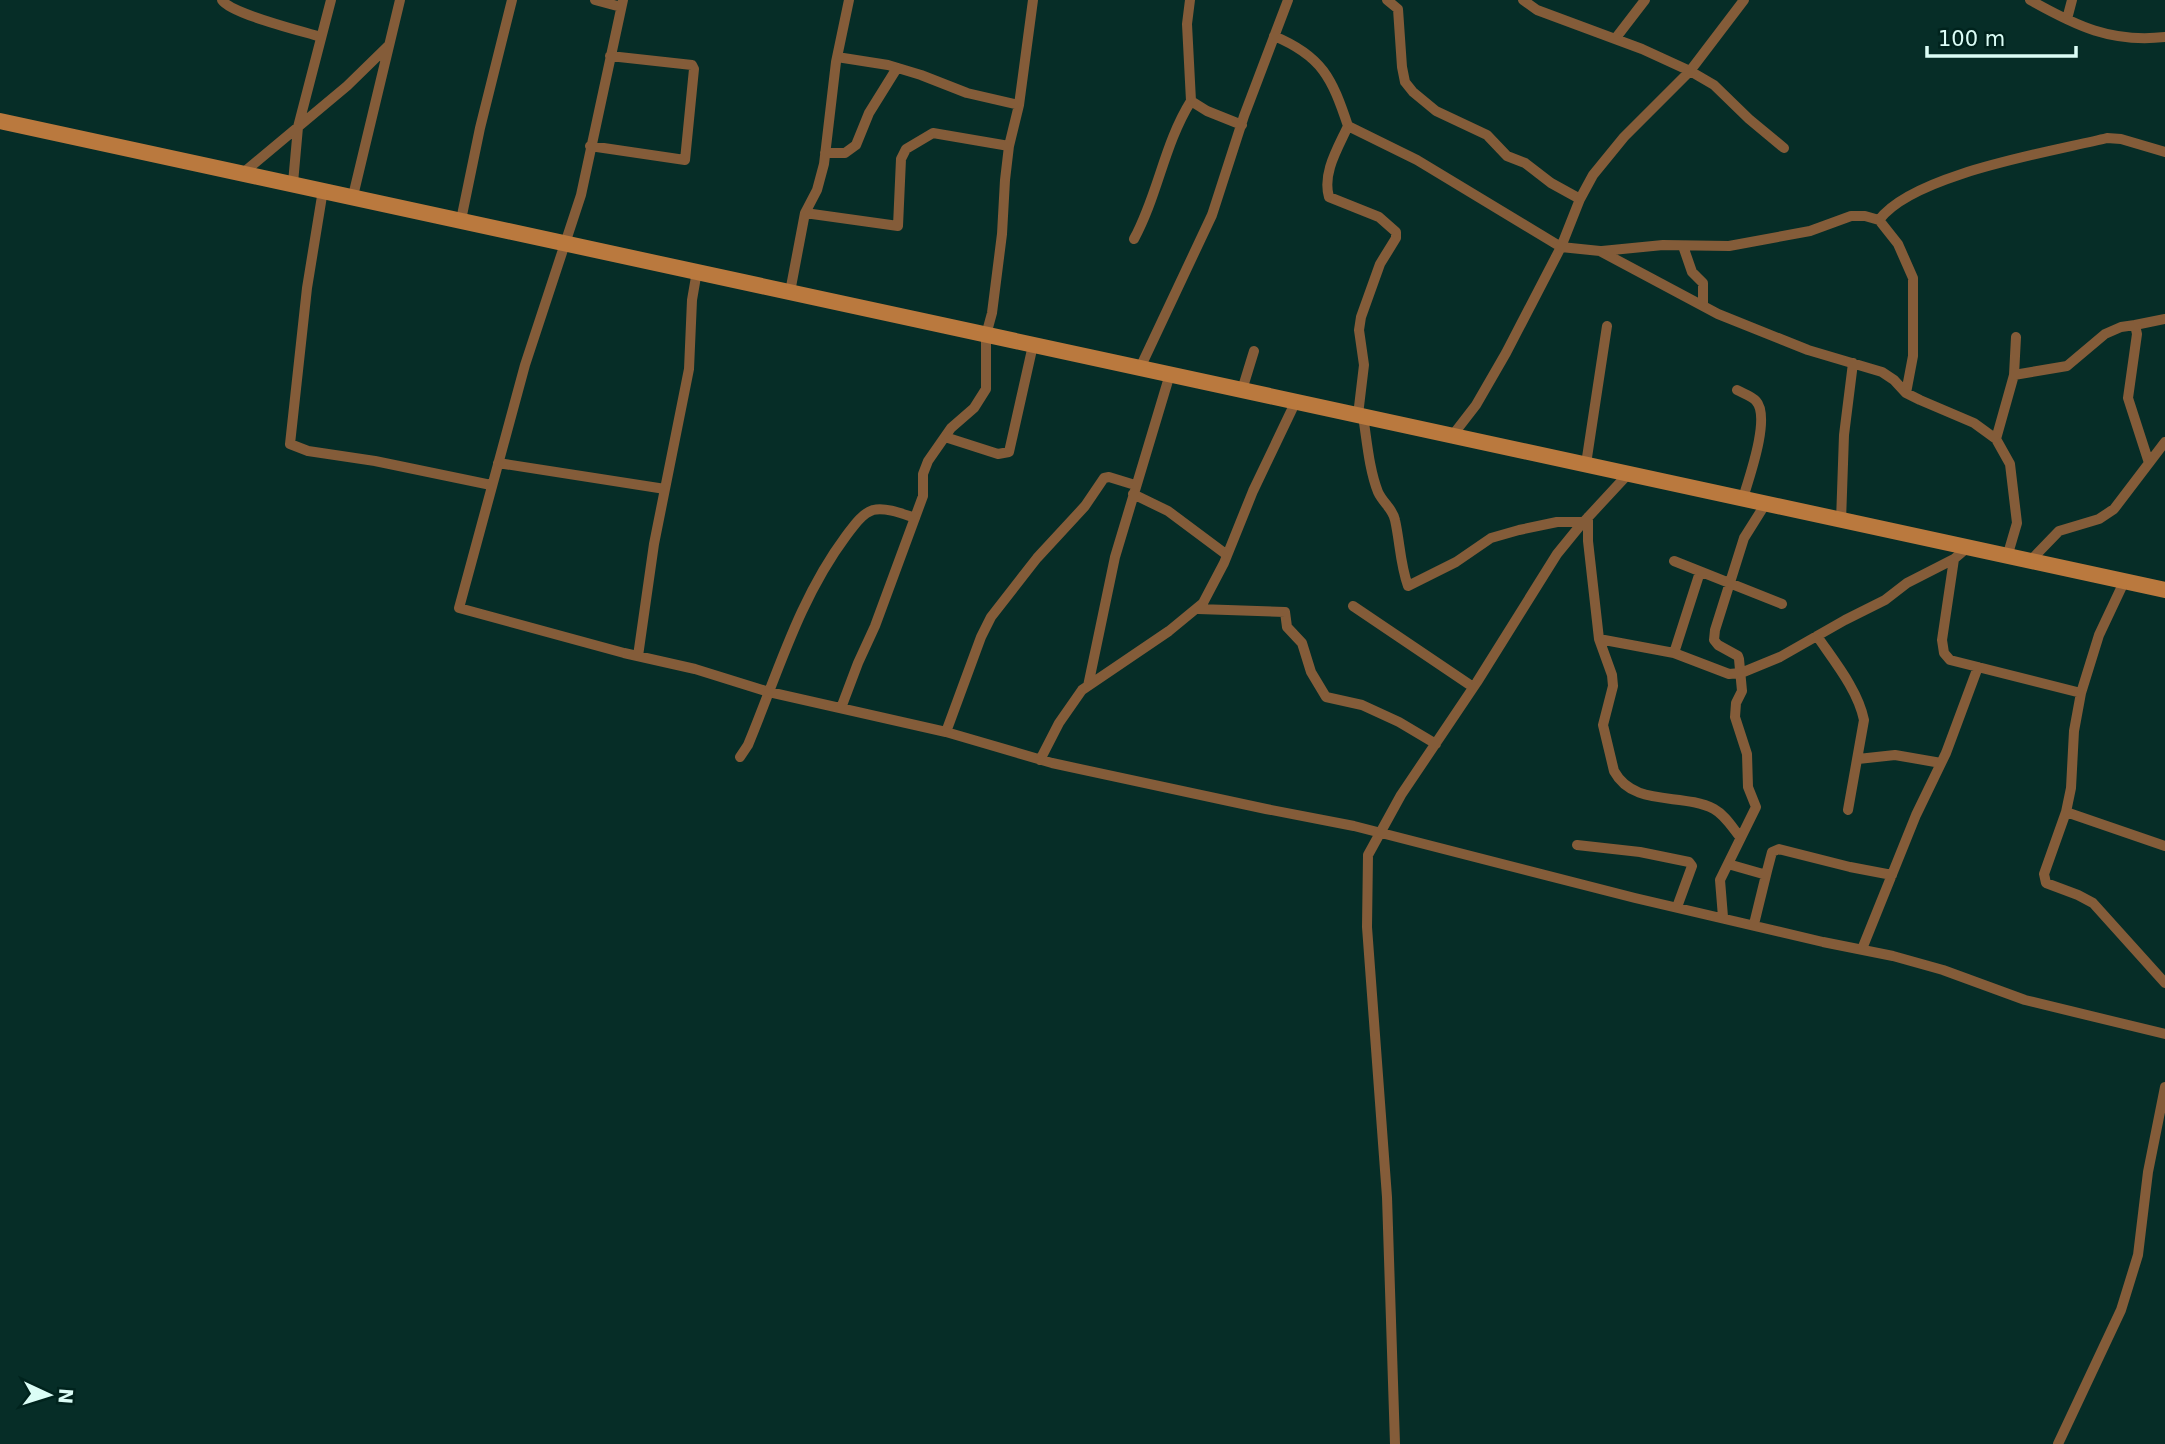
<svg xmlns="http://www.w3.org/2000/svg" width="2165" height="1444" font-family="'DejaVu Sans',sans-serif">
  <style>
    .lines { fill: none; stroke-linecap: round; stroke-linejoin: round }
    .street { stroke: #845c39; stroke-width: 10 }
    .secondary { stroke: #ba793e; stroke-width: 16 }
  </style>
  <rect width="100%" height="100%" fill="#062d27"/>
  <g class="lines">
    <path class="street" d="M 222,0 C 231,14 302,31 321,37
      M 595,0 L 621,7
      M 623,0 L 581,195 L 525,365 L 459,608 L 624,653 L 695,669 L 769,692 L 946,732 L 1052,763 L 1266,809 L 1354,826 L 1635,898 L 1823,942 L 1893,956 L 1943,970 L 2025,1000 L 2165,1034
      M 1190,0 L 1187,24 L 1191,101 L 1207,111 L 1242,125
      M 1387,0 L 1398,9 L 1402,67 L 1405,82 L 1413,92 L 1436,111 L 1487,135 L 1507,156 L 1525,163 L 1551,183 L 1580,199
      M 1523,0 L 1537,10 L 1642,49 L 1690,71 L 1714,85 L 1749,119 L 1784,148
      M 2030,0 C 2076,26 2111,43 2165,37
      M 2067,19 L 2072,0
      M 1274,36 C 1322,56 1332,78 1348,126 C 1338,148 1322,173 1329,197 L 1379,217 L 1396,232 L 1396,238 L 1380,264 L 1361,317 L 1359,330 L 1364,365 L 1358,415
      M 1615,39 L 1645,0
      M 837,57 L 888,65 L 921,75 L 967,93 L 1019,105
      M 1348,126 L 1417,160 L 1561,247 L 1600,251 L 1718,314 L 1808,350 L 1882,372 L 1894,380 L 1906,393 L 1920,400 L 1974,423 L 1996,439 L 2010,464 L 2017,523 L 2007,557
      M 590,146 L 685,160 L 694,69 L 692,65 L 610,56
      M 825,153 L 845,153 L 856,145 L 869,113 L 897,68
      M 244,172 L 347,86 L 388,46
      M 293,183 L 298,127 L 331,0
      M 323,190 L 307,288 L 290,444 L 308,451 L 375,461 L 491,485
      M 353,196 L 400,0
      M 805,213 L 898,226 L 901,159 L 906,149 L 933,133 L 1009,146
      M 461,220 L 480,128 L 512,0
      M 1879,220 C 1913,174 2050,152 2107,138 L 2121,139 L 2165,152
      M 1134,239 C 1158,195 1164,144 1191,101
      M 1683,246 L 1692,272 L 1703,283 L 1703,306
      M 1602,251 L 1663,245 L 1729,246 L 1810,231 L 1851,216 L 1865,216 L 1879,220 L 1898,244 L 1913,278 L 1913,356 L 1906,393
      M 790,292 L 805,213 L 817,190 L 824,164 L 836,62 L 849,0
      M 2135,325 L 2165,319
      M 1140,368 L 1212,215 L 1244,116 L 1288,0
      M 2014,375 L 2067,366 L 2105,334 L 2121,327 L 2135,325 L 2137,334 L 2128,398 L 2149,463
      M 1242,390 L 1254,351
      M 1737,390 C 1742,393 1752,396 1756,401 C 1771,417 1749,478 1743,498
      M 1363,416 C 1367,441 1369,469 1378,492 C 1383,503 1393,509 1395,520 C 1400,542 1400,564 1408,586 L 1456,562 L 1491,538 L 1519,530 L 1557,522 L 1584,522
      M 1452,436 L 1476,405 L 1506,353 L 1561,247 L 1580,199 L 1593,175 L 1624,137 L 1690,71 L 1744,0
      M 945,437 L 998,454 L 1009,452 L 1033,345
      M 1996,439 L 2014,375 L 2016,337
      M 498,463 L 665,489
      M 1586,464 L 1607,326
      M 1133,494 L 1168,511 L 1227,555
      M 1588,517 L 1588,541 L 1599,639 L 1612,675 L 1613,686 L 1603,725 L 1614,771 C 1634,808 1682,792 1714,809 C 1725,815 1732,827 1740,837
      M 1841,521 L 1844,435 L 1853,363
      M 1954,559 L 1942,640 L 1944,653 L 1950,660 L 2081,693 L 2099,635 L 2124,582
      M 1674,561 L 1782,604
      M 2029,562 L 2059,531 L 2099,519 L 2114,509 L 2165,442
      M 1353,606 L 1473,687
      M 1198,609 L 1285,612 L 1287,627 L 1302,643 L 1311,672 L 1326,697 L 1362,705 L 1399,722 L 1436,744
      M 1817,636 C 1834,661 1858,690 1864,720 L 1848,810
      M 1599,639 L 1674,653 L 1729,674 L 1741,673 L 1780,657 L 1845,620 L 1885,600 L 1907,583 L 1954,559 L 1967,548
      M 1674,653 L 1700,572
      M 638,656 L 654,544 L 689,369 L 692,300 L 697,271
      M 1088,686 L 1115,557 L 1170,374
      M 2081,693 L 2074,731 L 2071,788 L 2066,812 L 2044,874 L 2046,883 L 2078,895 L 2093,903 L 2165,983
      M 841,708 L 858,663 L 875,626 L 923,496 L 923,474 L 928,461 L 951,428 L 974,408 L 986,389 L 986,335 L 992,313 L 1002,234 L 1005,180 L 1009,146 L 1019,105 L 1033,0
      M 946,732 L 981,637 L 991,617 L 1037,558 L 1085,506 L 1104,478 L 1109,477 L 1135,485
      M 740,757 L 748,745 C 778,673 799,599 846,536 C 853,527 861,514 873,510 C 886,507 903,514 915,518
      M 1858,759 L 1895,755 L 1941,763
      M 1040,760 L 1059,723 L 1082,690 L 1169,631 L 1203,603 L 1224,563 L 1253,491 L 1296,401
      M 2066,812 L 2165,846
      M 1577,845 L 1640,852 L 1689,862 L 1692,866 L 1677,907
      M 1728,864 L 1763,874 L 1767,871 L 1772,852 L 1779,849 L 1850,867 L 1892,875
      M 1723,917 L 1720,880 L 1756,807 L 1748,787 L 1747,754 L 1735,717 L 1736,703 L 1742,691 L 1739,659 L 1738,656 L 1718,645 L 1714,640 L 1715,630 L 1744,538 L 1766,503
      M 1754,924 L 1767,871
      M 1862,949 L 1916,815 L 1946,753 L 1978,667
      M 1395,1444 L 1387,1197 L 1367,927 L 1368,855 L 1401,795 L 1477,682 L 1557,554 L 1579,527 L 1629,473
      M 2058,1444 L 2121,1310 L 2138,1255 L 2148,1172 L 2165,1087"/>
    <path class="secondary" d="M 0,121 L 2165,590"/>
  </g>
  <g transform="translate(49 1395) rotate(94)" stroke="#00231d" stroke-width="5" paint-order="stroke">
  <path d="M0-5L12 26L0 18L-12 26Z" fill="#dbfdf6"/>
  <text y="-10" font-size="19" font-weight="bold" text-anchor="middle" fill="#dbfdf6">N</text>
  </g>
  <path d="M1927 46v10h149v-10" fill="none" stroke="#dbfdf6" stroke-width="3.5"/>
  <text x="1938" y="46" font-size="21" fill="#dbfdf6" stroke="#00231d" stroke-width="5" paint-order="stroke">100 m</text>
</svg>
